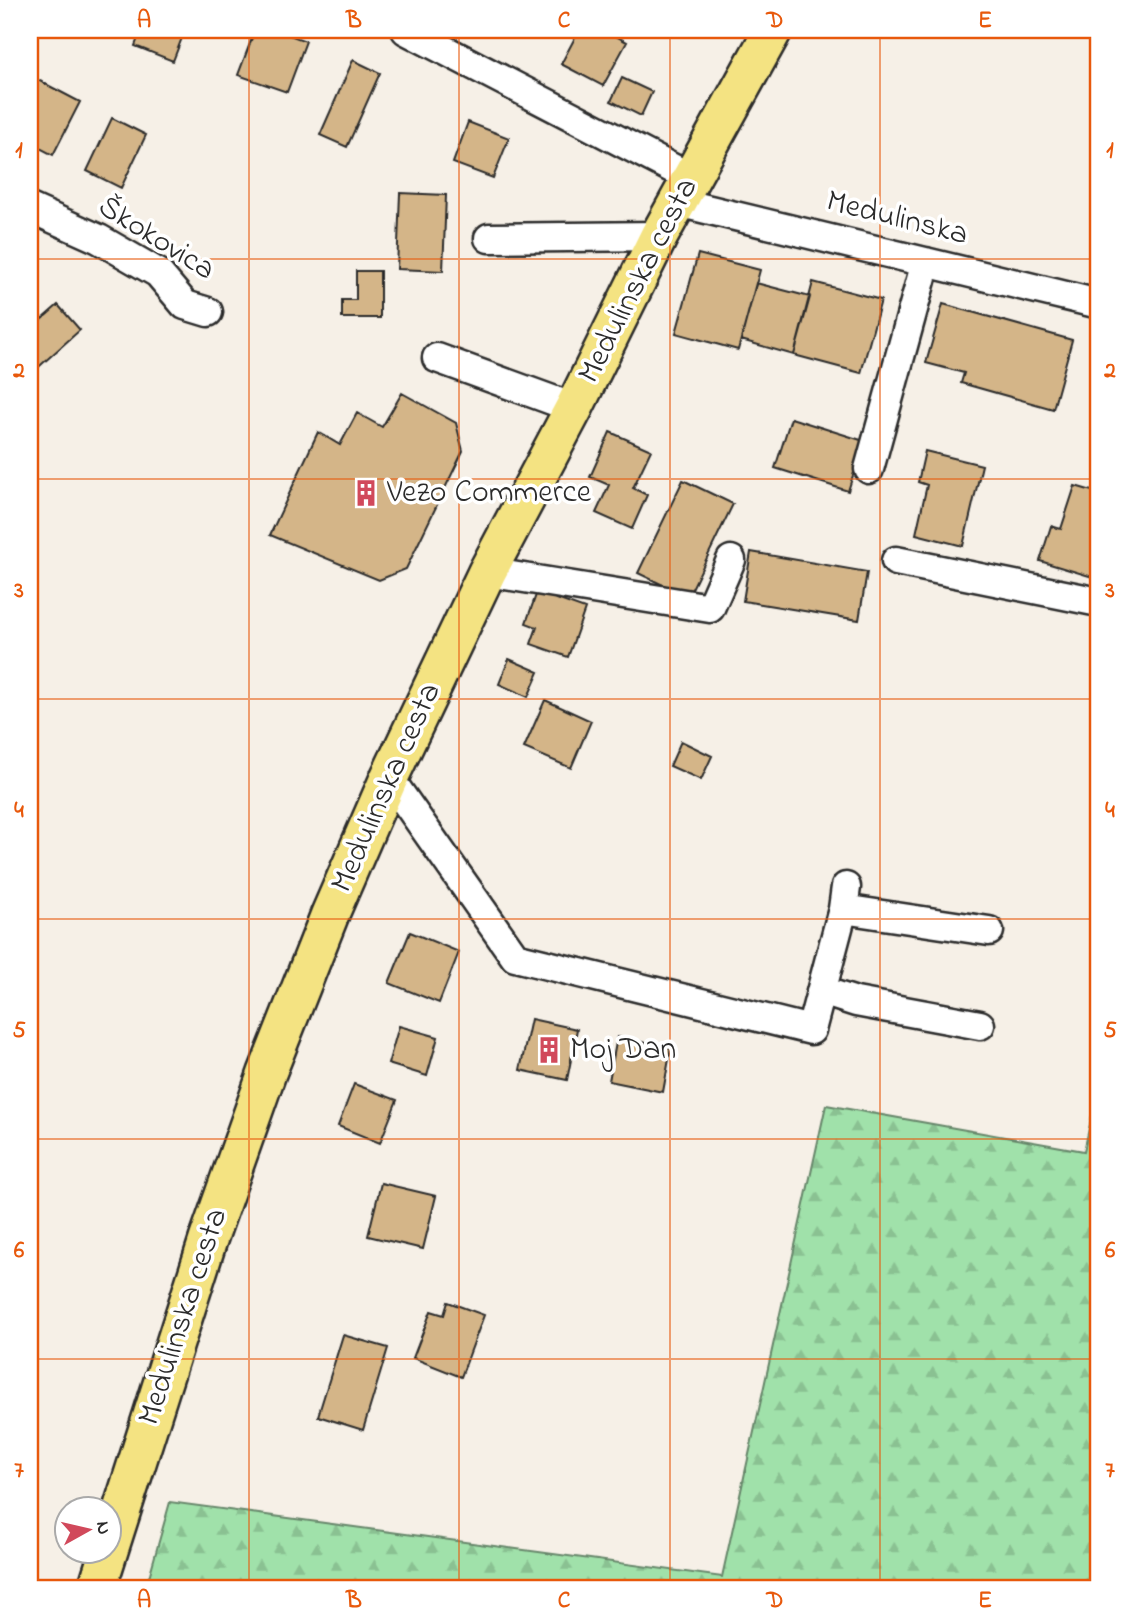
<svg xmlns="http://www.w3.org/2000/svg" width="1129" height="1618" font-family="'Indie Flower',sans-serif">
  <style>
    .forest { fill: url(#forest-firs); stroke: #66866a; stroke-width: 2 }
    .building { fill: #d4b588; stroke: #2b2b2b; stroke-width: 2 }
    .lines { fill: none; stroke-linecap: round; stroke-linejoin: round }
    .minor-casing { stroke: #2b2b2b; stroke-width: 33 }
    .major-casing { stroke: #2b2b2b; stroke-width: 42 }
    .minor { stroke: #fff; stroke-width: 28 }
    .major { stroke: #f4e382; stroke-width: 37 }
    .grid { fill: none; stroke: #e8590c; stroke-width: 2; stroke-opacity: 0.55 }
    .labels { text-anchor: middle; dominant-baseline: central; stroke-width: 7; stroke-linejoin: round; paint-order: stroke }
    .street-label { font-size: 32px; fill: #2b2b2b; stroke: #fff }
    .poi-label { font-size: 32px; fill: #2b2b2b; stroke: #fff; text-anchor: start }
    .neatline { fill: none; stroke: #e8590c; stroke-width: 2.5 }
    .grid-label { font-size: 23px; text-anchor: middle; font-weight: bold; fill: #e8590c }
  </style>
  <defs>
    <pattern id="forest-firs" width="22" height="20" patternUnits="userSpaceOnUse" patternTransform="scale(1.75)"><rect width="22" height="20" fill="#a0e1aa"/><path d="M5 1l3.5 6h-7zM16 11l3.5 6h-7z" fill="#8ac192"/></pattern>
  </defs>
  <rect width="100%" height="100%" fill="#f6f0e7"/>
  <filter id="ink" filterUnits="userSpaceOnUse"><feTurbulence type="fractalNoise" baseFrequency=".0143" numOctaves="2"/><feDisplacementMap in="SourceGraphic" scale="14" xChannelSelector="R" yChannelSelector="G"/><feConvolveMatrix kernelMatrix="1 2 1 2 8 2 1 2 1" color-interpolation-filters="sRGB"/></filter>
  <g filter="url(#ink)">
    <path class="forest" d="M 1099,1084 L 1099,1588 L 146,1588 L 170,1502 L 722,1577 L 826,1105 L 1084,1151 Z"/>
    <path class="building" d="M 98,30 L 120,30 L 117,38 Z
      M 141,30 L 185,30 L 173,61 L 135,46 Z
      M 255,30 L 276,30 L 306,41 L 287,92 L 238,75 Z
      M 579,30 L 605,30 L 627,42 L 603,86 L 561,64 Z
      M 353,60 L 380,73 L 347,147 L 320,135 Z
      M 622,78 L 652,92 L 641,116 L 611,101 Z
      M 36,79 L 80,102 L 53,155 L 30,143 L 30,90 Z
      M 112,118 L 146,135 L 121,188 L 87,171 Z
      M 468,122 L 509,138 L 493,178 L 453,163 Z
      M 400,193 L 446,195 L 443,271 L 397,269 Z
      M 698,254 L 760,270 L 738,350 L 676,333 Z
      M 356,271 L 380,271 L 380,318 L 342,318 L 342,300 L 356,300 Z
      M 813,282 L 881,300 L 861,373 L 794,355 Z
      M 756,283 L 810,297 L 794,355 L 741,340 Z
      M 943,304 L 1072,340 L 1053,409 L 961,383 L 964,373 L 926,363 Z
      M 58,305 L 80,330 L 32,373 L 30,370 L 30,308 L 32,307 L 42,319 Z
      M 402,393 L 456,423 L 463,451 L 406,569 L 379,580 L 270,535 L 318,432 L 340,445 L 357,413 L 382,427 Z
      M 791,418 L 864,441 L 848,491 L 775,468 Z
      M 610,432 L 651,450 L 633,488 L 647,495 L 632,529 L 596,513 L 609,485 L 590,477 Z
      M 925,451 L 982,465 L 963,546 L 916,534 L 927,485 L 918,482 Z
      M 683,480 L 733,504 L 688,597 L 638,573 Z
      M 1075,486 L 1099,493 L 1099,579 L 1040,561 L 1051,526 L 1061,529 Z
      M 751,552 L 867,572 L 859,620 L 743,601 Z
      M 537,592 L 585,609 L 568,657 L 531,644 L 537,627 L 526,623 Z
      M 509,659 L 539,672 L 528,697 L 499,684 Z
      M 545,700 L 591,721 L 571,768 L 524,748 Z
      M 681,741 L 712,756 L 701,780 L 670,766 Z
      M 410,932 L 459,952 L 439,1003 L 389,983 Z
      M 531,1019 L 577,1029 L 567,1080 L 520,1070 Z
      M 399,1026 L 438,1037 L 427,1076 L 388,1064 Z
      M 617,1037 L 671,1048 L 663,1092 L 609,1081 Z
      M 354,1084 L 397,1100 L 380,1143 L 338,1126 Z
      M 381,1183 L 436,1196 L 423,1249 L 368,1236 Z
      M 448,1302 L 484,1315 L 461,1377 L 413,1358 L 431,1311 L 444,1315 Z
      M 343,1335 L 388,1348 L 363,1430 L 318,1416 Z"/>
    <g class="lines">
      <defs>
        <path id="minor" d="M 406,30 L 691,178
          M 677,202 L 1099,304
          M 30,208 L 99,239 L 158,273 L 185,305 L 208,312
          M 489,238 L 659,236
          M 437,358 L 574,408
          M 869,469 L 926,262
          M 896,561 L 1099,602
          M 487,572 L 710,608 L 731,560
          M 389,778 L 515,957 L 811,1030 L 843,909 L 846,887
          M 843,909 L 989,931
          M 822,991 L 856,1002 L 980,1025"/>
        <path id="major" d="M 97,1588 L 208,1240 L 267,1073 L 330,914 L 389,778 L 487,572 L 574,408 L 659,236 L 773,30"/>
      </defs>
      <use href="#minor" class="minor-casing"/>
      <use href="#major" class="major-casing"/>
      <use href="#minor" class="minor"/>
      <use href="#major" class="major"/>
    </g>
  </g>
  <path class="grid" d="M 249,30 L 249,1588M 459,30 L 459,1588M 670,30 L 670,1588M 880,30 L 880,1588M 30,259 L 1099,259M 30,479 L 1099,479M 30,699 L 1099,699M 30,919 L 1099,919M 30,1139 L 1099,1139M 30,1359 L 1099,1359"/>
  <defs>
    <symbol id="building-bare" viewBox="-9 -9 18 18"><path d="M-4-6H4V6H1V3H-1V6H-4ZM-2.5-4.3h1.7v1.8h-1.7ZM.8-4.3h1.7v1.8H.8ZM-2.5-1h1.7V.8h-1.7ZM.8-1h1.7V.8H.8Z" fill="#d1495b" stroke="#fff" stroke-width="2.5" paint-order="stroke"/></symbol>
  </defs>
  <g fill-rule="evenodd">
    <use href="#building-bare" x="347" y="474" width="38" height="38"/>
    <use href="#building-bare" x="530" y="1031" width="38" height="38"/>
  </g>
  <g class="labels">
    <g class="street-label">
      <text transform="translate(897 219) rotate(14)">Medulinska</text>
      <text transform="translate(156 239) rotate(32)">Škokovica</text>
      <text transform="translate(639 281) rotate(-63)">Medulinska cesta</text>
      <text transform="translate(387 788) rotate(-66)">Medulinska cesta</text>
      <text transform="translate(184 1317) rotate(-72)">Medulinska cesta</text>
    </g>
    <g class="poi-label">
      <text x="387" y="493">Vezo Commerce</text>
      <text x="570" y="1050">Moj Dan</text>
    </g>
  </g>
  <rect width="1129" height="1618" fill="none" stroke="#fff" stroke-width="77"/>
  <g transform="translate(88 1530) rotate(82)"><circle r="33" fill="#ffffff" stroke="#aaaaaa" stroke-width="2"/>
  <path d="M0-5L12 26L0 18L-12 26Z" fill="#d1495b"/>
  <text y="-10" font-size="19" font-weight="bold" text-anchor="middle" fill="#2b2b2b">N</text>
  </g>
  <rect x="38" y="38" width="1052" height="1542" class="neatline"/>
  <g class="grid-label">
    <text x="144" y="27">A</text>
    <text x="354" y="27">B</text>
    <text x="564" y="27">C</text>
    <text x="775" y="27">D</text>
    <text x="985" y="27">E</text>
    <text x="19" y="157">1</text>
    <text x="1110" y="157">1</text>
    <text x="19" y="377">2</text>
    <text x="1110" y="377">2</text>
    <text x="19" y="597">3</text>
    <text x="1110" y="597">3</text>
    <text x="19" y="817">4</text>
    <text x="1110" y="817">4</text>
    <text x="19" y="1037">5</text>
    <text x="1110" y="1037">5</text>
    <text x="19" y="1257">6</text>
    <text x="1110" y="1257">6</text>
    <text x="19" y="1477">7</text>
    <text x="1110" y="1477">7</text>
    <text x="144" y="1607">A</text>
    <text x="354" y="1607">B</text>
    <text x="564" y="1607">C</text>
    <text x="775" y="1607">D</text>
    <text x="985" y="1607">E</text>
  </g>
</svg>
